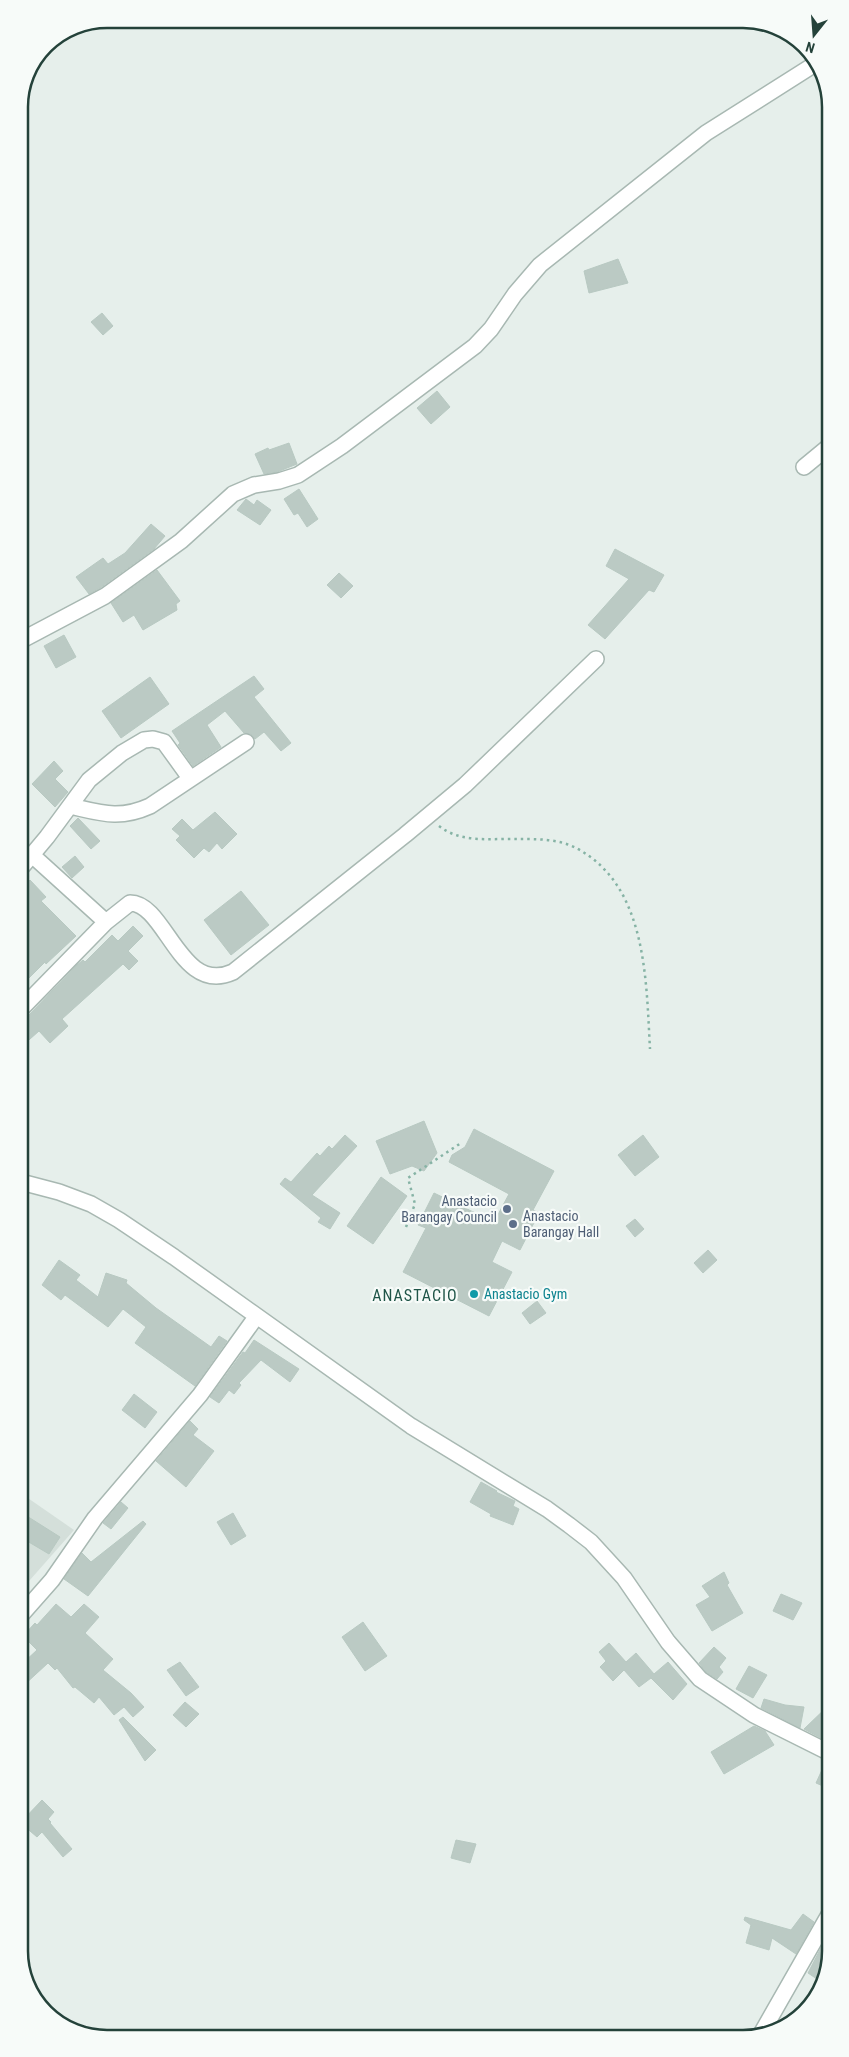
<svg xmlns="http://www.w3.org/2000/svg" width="849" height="2057" font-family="'Roboto Condensed',sans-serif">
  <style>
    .built { fill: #d4dfda }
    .building { fill: #bbcac4; stroke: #b8c9c2 }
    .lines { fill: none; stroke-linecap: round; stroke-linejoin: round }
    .minor-casing { stroke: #a8b8b2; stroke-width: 18 }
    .path { stroke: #86b3a5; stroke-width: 2.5; stroke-dasharray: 2.5 4; stroke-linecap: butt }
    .minor { stroke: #fff; stroke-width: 15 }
    .service-dot { fill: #5c6f8a; stroke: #f7fbf9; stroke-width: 2 }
    .culture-dot { fill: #0f9aa8; stroke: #f7fbf9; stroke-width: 2 }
    .labels { text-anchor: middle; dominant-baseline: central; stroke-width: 4.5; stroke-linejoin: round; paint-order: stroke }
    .service-label { font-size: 14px; fill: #4e5e75; stroke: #f7fbf9; text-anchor: end }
    .culture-label { font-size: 14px; fill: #0d838f; stroke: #f7fbf9; text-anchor: start }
    .quarter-label { font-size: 16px; letter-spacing: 1px; fill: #1f5548; stroke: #f7fbf9 }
    .rim { fill: none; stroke: #24423a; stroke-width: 2.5 }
  </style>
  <rect width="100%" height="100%" fill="#e6efeb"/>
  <path class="built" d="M 22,1494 L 74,1530 L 22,1589 Z"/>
  <path class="building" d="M 618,259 L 628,283 L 589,293 L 584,271 Z
    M 102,313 L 113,326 L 103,335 L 91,322 Z
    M 437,391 L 450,407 L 431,424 L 417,408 Z
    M 289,443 L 297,464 L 277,472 L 264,474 L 255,454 L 268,448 L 269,450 Z
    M 299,489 L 318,519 L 307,527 L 298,513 L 294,515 L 284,499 Z
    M 246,499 L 254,505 L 257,500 L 271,510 L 260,525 L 237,510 Z
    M 151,524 L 165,536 L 154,549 L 100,588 L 89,594 L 76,577 L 103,558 L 108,564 L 125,553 Z
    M 615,549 L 664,575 L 654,592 L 649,590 L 605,639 L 588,625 L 629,579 L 606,566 Z
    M 157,570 L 180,601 L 176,604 L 177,610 L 143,630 L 134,615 L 123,622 L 111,603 Z
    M 339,573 L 353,586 L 341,598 L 327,585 Z
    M 64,635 L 76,657 L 56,668 L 44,646 Z
    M 254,676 L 264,689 L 254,697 L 291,743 L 281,751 L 264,732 L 255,739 L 251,734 L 244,733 L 225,711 L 207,725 L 221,747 L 193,766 L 178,745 L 180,743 L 172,731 Z
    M 150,677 L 169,704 L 121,738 L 102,711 Z
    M 54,761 L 63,771 L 55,779 L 68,792 L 55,807 L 32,784 Z
    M 215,812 L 237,834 L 222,849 L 217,843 L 209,852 L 204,848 L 194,858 L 176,840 L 180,836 L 172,829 L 182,819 L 193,830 Z
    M 78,818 L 100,841 L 91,849 L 70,826 Z
    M 75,856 L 84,867 L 72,878 L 62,867 Z
    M 30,880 L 46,897 L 41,901 L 76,936 L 46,964 L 45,962 L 21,986 L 21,889 Z
    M 241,891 L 269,925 L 231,955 L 204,920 Z
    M 133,926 L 143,936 L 128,951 L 138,961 L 129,970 L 123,964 L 62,1019 L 68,1026 L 50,1043 L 39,1031 L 21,1047 L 21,1018 L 28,1016 L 77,965 L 83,960 L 85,962 L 112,935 L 118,941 Z
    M 424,1121 L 437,1153 L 424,1171 L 412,1166 L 390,1174 L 376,1141 Z
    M 474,1129 L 554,1171 L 533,1210 L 539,1213 L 520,1250 L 502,1241 L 492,1262 L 512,1272 L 489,1316 L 403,1272 L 426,1228 L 418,1225 L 434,1193 L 494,1222 L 509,1194 L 449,1162 L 452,1155 L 465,1147 Z
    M 345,1135 L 357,1146 L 312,1195 L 340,1213 L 330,1229 L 318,1222 L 321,1218 L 280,1184 L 285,1178 L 291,1182 L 317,1153 L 320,1156 L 329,1146 L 332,1149 Z
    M 643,1135 L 659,1157 L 635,1176 L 618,1155 Z
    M 381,1177 L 407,1196 L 373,1244 L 347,1226 Z
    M 635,1219 L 644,1229 L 635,1237 L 626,1226 Z
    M 708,1250 L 717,1260 L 703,1273 L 694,1263 Z
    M 59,1260 L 80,1275 L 76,1280 L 98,1297 L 106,1273 L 127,1280 L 126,1283 L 156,1308 L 211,1347 L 219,1336 L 227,1341 L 195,1386 L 135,1343 L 146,1327 L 123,1309 L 108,1327 L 65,1295 L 61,1300 L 42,1285 Z
    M 537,1301 L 546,1313 L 530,1324 L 522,1313 Z
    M 254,1340 L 299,1369 L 290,1382 L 261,1360 L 239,1383 L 241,1385 L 234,1394 L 229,1390 L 219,1403 L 210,1397 L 243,1352 L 245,1353 Z
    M 134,1394 L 157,1412 L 145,1428 L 122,1410 Z
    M 190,1421 L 198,1429 L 193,1435 L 214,1451 L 186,1487 L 156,1461 Z
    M 481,1482 L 497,1491 L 496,1492 L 515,1501 L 513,1506 L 519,1509 L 513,1525 L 490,1516 L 491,1514 L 470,1502 Z
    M 121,1502 L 128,1508 L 111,1529 L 103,1523 Z
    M 22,1513 L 60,1537 L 49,1554 L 22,1538 Z
    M 233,1513 L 246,1536 L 231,1545 L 217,1522 Z
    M 143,1521 L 146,1524 L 88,1596 L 64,1579 L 82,1553 L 91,1562 Z
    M 724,1572 L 729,1583 L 727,1585 L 743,1613 L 712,1631 L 696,1605 L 710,1597 L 702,1586 Z
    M 781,1594 L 802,1603 L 793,1620 L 773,1611 Z
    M 56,1604 L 71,1617 L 84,1604 L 99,1617 L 85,1633 L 113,1659 L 103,1670 L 131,1693 L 144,1707 L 133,1717 L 124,1707 L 114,1715 L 99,1697 L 94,1703 L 75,1687 L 73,1688 L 57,1668 L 55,1670 L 48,1663 L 23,1686 L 23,1663 L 37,1650 L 23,1636 L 35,1623 L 37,1625 Z
    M 363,1622 L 387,1656 L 365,1671 L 342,1637 Z
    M 609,1643 L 626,1662 L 636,1653 L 654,1674 L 668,1662 L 687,1684 L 673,1700 L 651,1678 L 639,1687 L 624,1670 L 613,1681 L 600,1667 L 606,1661 L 599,1652 Z
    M 714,1647 L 726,1658 L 719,1667 L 723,1672 L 717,1679 L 706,1672 L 699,1663 Z
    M 180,1662 L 199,1687 L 186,1696 L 167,1670 Z
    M 749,1666 L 767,1675 L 753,1698 L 736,1689 Z
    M 764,1699 L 785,1705 L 804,1707 L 800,1728 L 761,1708 Z
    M 185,1702 L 199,1714 L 186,1727 L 173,1715 Z
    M 830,1704 L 830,1730 L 821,1738 L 804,1729 Z
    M 123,1717 L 156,1750 L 145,1761 L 119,1720 Z
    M 754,1726 L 765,1731 L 774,1745 L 724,1774 L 711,1752 Z
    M 826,1761 L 830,1762 L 830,1789 L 816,1783 Z
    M 42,1800 L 54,1812 L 48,1819 L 51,1822 L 50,1823 L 72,1849 L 63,1857 L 42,1832 L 37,1837 L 23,1825 L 23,1820 Z
    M 456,1840 L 476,1844 L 470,1863 L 451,1858 Z
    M 803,1914 L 814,1922 L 796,1954 L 772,1938 L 769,1950 L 746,1943 L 751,1925 L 744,1920 L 745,1917 L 791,1930 Z
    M 829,1942 L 830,1950 L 820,1981 L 808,1973 L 822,1946 L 825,1948 Z"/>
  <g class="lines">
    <defs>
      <path id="minor" d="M 804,467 L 827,448
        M 20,641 L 105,596 L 181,541 L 233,494 L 254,485 L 279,481 L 298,475 L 342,446 L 475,346 L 491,329 L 515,294 L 540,265 L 706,133 L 815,64
        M 70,806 C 101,813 119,820 150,806 L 246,742
        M 32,855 L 106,922
        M 21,868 L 47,837 L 89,780 L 122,753 L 144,740 L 153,739 L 164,742 L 190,778
        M 21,1009 L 106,922 L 130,903 C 166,903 180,996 233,972 L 405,835 L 465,785 L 596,659
        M 21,1182 L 59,1192 L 91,1204 L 119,1220 L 174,1257 L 411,1426 L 547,1509 L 569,1525 L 591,1542 L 624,1578 L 668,1642 L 700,1679 L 754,1715 L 830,1753
        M 22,1614 L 52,1580 L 95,1518 L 200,1395 L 256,1317
        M 761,2034 L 830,1913"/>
    </defs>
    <use href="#minor" class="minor-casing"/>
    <path class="path" d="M 439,826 C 462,844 492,838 520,839 C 538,839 559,839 576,848 C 647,885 646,979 650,1049
      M 406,1227 L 415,1204 L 408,1178 L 461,1143"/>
    <use href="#minor" class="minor"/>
  </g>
  <g class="service-dot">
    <circle cx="507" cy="1209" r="5"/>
    <circle cx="513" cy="1224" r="5"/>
  </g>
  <circle class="culture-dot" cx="474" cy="1294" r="5"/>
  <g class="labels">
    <g class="service-label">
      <text x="497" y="1201">Anastacio<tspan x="497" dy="16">Barangay Council</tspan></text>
      <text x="523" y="1216" text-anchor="start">Anastacio<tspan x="523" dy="16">Barangay Hall</tspan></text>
    </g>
    <g class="culture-label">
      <text x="484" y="1294">Anastacio Gym</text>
    </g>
    <g class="quarter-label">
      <text x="415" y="1295">ANASTACIO</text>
    </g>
  </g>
  <path d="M0 0H849V2057H0ZM107 28H743A79 79 0 0 1 822 107V1951A79 79 0 0 1 743 2030H107A79 79 0 0 1 28 1951V107A79 79 0 0 1 107 28Z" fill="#f7fbf9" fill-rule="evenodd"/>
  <path class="rim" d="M107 28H743A79 79 0 0 1 822 107V1951A79 79 0 0 1 743 2030H107A79 79 0 0 1 28 1951V107A79 79 0 0 1 107 28Z"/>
  <g transform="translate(814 35) rotate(197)" stroke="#f7fbf9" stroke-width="4" paint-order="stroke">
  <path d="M0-4L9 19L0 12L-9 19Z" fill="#24423a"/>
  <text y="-8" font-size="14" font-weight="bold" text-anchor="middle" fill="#24423a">N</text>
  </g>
</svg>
